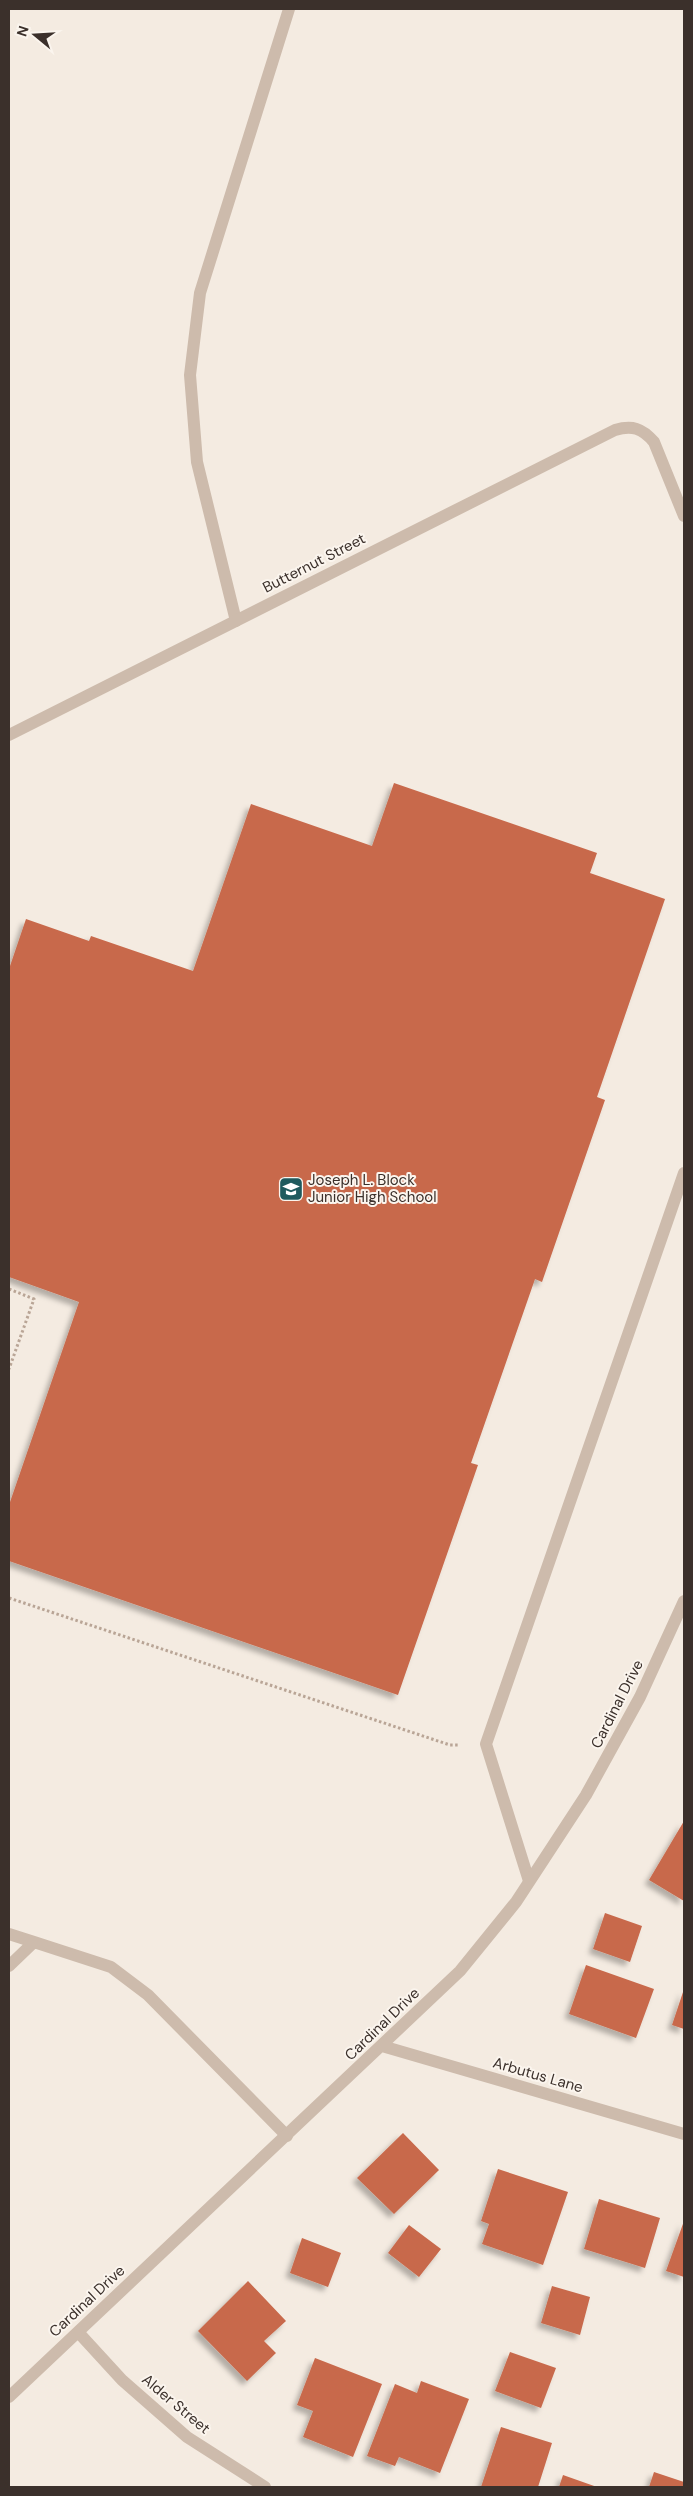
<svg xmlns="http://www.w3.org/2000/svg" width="693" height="2496" font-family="'DM Sans',sans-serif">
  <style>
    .building { fill: #c8694b; filter: url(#shadow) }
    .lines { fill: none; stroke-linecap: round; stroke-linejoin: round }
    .path { stroke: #b9a596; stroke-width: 3; stroke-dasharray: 2.5 2.5; stroke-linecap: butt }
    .service { stroke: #cdbbac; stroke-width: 12 }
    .minor { stroke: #cdbbac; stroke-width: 12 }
    .labels { text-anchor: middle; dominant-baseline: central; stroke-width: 4; stroke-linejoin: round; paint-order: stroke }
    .street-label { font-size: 15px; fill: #3b302b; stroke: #fbf5ee }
    .poi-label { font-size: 15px; fill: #3b302b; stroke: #fbf5ee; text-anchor: start }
  </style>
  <defs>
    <filter id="shadow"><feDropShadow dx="-4.5" dy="4.5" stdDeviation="2.5" flood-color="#0004"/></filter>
  </defs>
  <rect width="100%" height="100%" fill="#f4ebe1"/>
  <path class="building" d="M 394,783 L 597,853 L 590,873 L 665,899 L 597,1097 L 605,1100 L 542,1282 L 535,1279 L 471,1463 L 478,1465 L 398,1695 L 9,1561 L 9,1505 L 79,1302 L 9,1277 L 9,969 L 26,919 L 89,941 L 91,936 L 193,971 L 251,804 L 372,846 Z
    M 684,1821 L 684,1901 L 649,1880 Z
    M 605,1913 L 642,1926 L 630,1962 L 593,1949 Z
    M 586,1965 L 654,1989 L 636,2038 L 569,2014 Z
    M 684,1989 L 684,2029 L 672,2025 Z
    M 403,2133 L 439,2170 L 394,2214 L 357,2178 Z
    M 498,2169 L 568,2192 L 543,2265 L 482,2244 L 489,2224 L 481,2221 Z
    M 599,2199 L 660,2218 L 645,2268 L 584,2249 Z
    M 684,2221 L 684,2277 L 666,2271 Z
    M 409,2225 L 441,2249 L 419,2277 L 388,2253 Z
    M 302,2238 L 341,2253 L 328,2287 L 290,2273 Z
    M 248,2281 L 286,2321 L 264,2341 L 276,2353 L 247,2381 L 198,2331 Z
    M 552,2286 L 590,2297 L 580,2335 L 541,2323 Z
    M 510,2352 L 556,2368 L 541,2408 L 495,2391 Z
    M 315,2358 L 382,2384 L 353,2457 L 303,2437 L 313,2411 L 297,2405 Z
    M 421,2381 L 469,2399 L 440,2473 L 399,2457 L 395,2466 L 367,2456 L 395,2384 L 417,2393 Z
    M 501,2427 L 552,2443 L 538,2487 L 481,2487 Z
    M 654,2472 L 684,2482 L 684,2487 L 649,2487 Z
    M 563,2475 L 597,2487 L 559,2487 Z"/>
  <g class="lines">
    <path class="path" d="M 9,1289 L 34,1299 L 9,1369
      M 9,1598 L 450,1745 L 460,1745"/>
    <path class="service" d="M 236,621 L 197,462 L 190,375 L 200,293 L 289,9
      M 529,1881 L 486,1744 L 684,1173
      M 9,1934 L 34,1942
      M 9,1966 L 34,1942 L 111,1967 L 148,1995 L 287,2136"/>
    <path class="minor" d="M 9,735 L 615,430 C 632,425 642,428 654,442 L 684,516
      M 382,2046 L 684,2134
      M 78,2332 L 122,2380 L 187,2437 L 265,2487
      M 9,2397 L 460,1971 L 516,1902 L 586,1795 L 640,1697 L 684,1601"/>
  </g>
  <defs>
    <symbol id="school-square" viewBox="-11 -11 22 22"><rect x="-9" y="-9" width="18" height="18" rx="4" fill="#1f5a5e" stroke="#fbf5ee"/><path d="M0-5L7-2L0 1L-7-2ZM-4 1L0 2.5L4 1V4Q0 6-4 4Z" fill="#fff"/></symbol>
  </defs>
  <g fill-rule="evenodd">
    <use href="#school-square" x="277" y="1175" width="28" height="28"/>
  </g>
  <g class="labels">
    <g class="street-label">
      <text transform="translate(314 563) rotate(-27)">Butternut Street</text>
      <text transform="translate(617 1704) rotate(-63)">Cardinal Drive</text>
      <text transform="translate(382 2024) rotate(-44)">Cardinal Drive</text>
      <text transform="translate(538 2075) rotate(16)">Arbutus Lane</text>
      <text transform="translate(87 2301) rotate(-43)">Cardinal Drive</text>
      <text transform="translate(176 2404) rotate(40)">Alder Street</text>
    </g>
    <g class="poi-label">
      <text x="308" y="1180">Joseph L. Block<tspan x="308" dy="17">Junior High School</tspan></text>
    </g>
  </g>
  <rect width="693" height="2496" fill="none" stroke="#3b302b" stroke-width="20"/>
  <g transform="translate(35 35) rotate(288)" stroke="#fbf5ee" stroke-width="4" paint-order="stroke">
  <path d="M0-4L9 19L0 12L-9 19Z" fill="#3b302b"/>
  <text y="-8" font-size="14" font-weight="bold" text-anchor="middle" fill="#3b302b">N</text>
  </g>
</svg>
